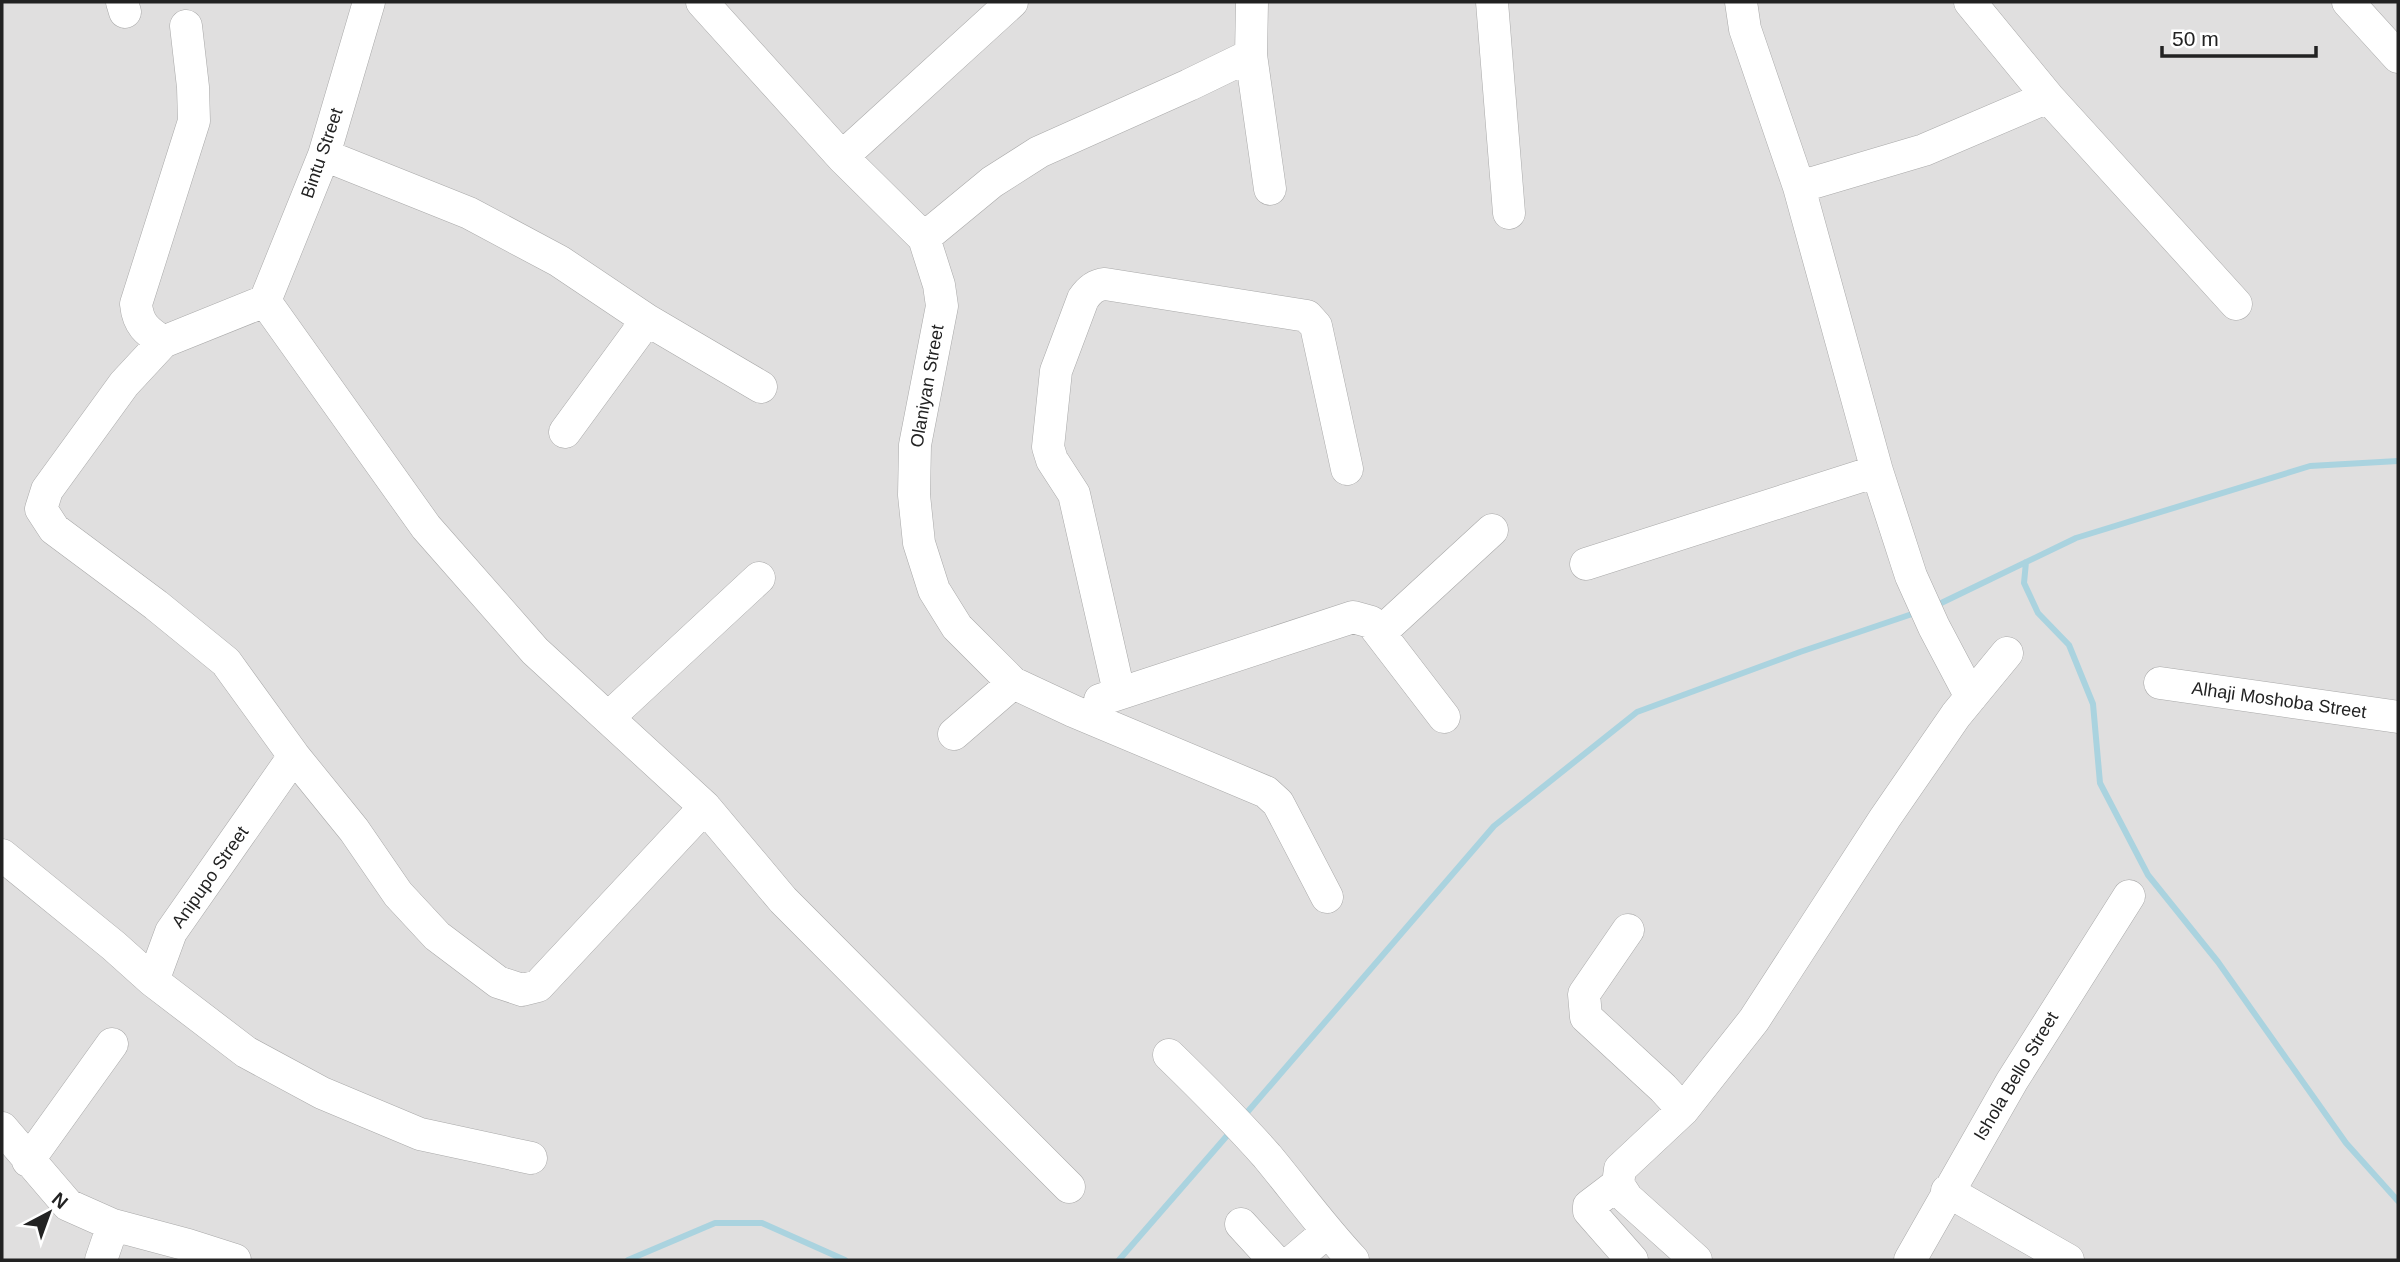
<svg xmlns="http://www.w3.org/2000/svg" width="2400" height="1262" font-family="Arial,sans-serif">
  <style>
    .residential { fill: #e0dfdf }
    .lines { fill: none; stroke-linecap: round; stroke-linejoin: round }
    .stream { stroke: #aad3df; stroke-width: 6 }
    .minor-casing { stroke: #a9a9a9; stroke-width: 33 }
    .minor { stroke: #fff; stroke-width: 32 }
    .labels { text-anchor: middle; dominant-baseline: central; stroke-width: 5; stroke-linejoin: round; paint-order: stroke }
    .street-label { font-size: 18px; fill: #222; stroke: #fff }
  </style>
  <rect width="100%" height="100%" fill="#f2efe9"/>
  <path class="residential" d="M 2,2 L 2398,2 L 2398,1260 L 2,1260 Z"/>
  <g class="lines">
    <path class="stream" d="M 2026,562 L 2024,583 L 2038,613 L 2069,645 L 2093,704 L 2100,783 L 2148,875 L 2218,962 L 2346,1143 L 2398,1201
      M 1935,606 L 2076,538 L 2310,466 L 2398,461
      M 1244,1116 L 1494,826 L 1637,712 L 1800,652 L 1918,612
      M 628,1260 L 715,1223 L 762,1223 L 845,1260
      M 1119,1260 L 1232,1130"/>
    <defs>
      <path id="minor" d="M 122,2 L 125,12
        M 702,2 L 842,157 L 924,238 L 939,285 L 942,306 L 915,445 L 914,495 L 919,543 L 934,590 L 957,627 L 1013,683 L 1073,711 L 1266,792 L 1278,803 L 1327,897
        M 1252,2 L 1251,55 L 1270,189
        M 1492,2 L 1509,213
        M 1741,2 L 1745,29 L 1799,187 L 1877,471 L 1911,576 L 1934,627 L 1971,697
        M 1970,2 L 2048,97 L 2236,304
        M 2348,2 L 2398,57
        M 324,155 L 469,213 L 559,261 L 647,320 L 761,387
        M 842,157 L 1012,2
        M 1799,187 L 1924,150 L 2048,97
        M 924,238 L 992,182 L 1039,152 L 1189,85 L 1251,55
        M 265,301 L 163,342 L 124,384 L 47,490 L 41,509 L 54,529 L 156,605 L 226,662 L 294,756 L 354,830 L 398,894 L 437,936 L 498,982 L 522,990 L 538,986 L 705,807
        M 265,301 L 426,527 L 535,651 L 705,807 L 783,900 L 1069,1187
        M 265,301 L 324,155 L 369,2
        M 163,342 C 147,331 138,325 136,304 L 194,121 L 193,87 L 186,26
        M 565,432 L 647,320
        M 1586,564 L 1877,471
        M 1380,633 L 1492,530
        M 2160,683 L 2398,717
        M 1119,692 L 1074,494 L 1052,460 L 1048,447 L 1056,371 L 1083,299 C 1089,290 1095,285 1105,284 L 1307,316 L 1316,326 L 1347,469
        M 1100,700 L 1353,617 L 1371,622 L 1444,717
        M 608,718 L 759,578
        M 954,734 L 1013,683
        M 2,855 L 114,946 L 153,981 L 171,932 L 294,756
        M 1628,930 L 1584,994 L 1586,1017 L 1663,1088 L 1683,1110
        M 153,981 L 246,1052 L 322,1093 L 420,1134 L 531,1158
        M 1169,1055 C 1203,1088 1236,1121 1267,1156 C 1296,1191 1322,1227 1353,1260
        M 2,1128 L 68,1205 L 113,1225 L 188,1245 L 235,1260
        M 28,1161 L 112,1044
        M 1618,1184 L 1589,1206 L 1589,1211 L 1632,1260
        M 1947,1191 L 2068,1260
        M 1241,1224 L 1274,1260
        M 101,1260 L 113,1225
        M 1294,1260 L 1327,1232
        M 1696,1260 L 1627,1198 L 1618,1184 L 1620,1169 L 1683,1110 L 1754,1020 L 1885,818 L 1956,715 L 2007,653
        M 1910,1260 L 2012,1081 L 2129,896"/>
    </defs>
    <use href="#minor" class="minor-casing"/>
    <use href="#minor" class="minor"/>
  </g>
  <g class="labels">
    <g class="street-label">
      <text transform="translate(322 153) rotate(-71)">Bintu Street</text>
      <text transform="translate(927 386) rotate(-80)">Olaniyan Street</text>
      <text transform="translate(2279 700) rotate(8)">Alhaji Moshoba Street</text>
      <text transform="translate(210 877) rotate(-55)">Anipupo Street</text>
      <text transform="translate(2016 1076) rotate(-59)">Ishola Bello Street</text>
    </g>
  </g>
  <rect width="2400" height="1262" fill="none" stroke="#222222" stroke-width="7"/>
  <g transform="translate(49 1213) rotate(41)" stroke="#ffffff" stroke-width="5" paint-order="stroke">
  <path d="M0-5L12 26L0 18L-12 26Z" fill="#222222"/>
  <text y="-10" font-size="19" font-weight="bold" text-anchor="middle" fill="#222222">N</text>
  </g>
  <path d="M2162 46v10h154v-10" fill="none" stroke="#222222" stroke-width="3.5"/>
  <text x="2172" y="46" font-size="21" fill="#222222" stroke="#ffffff" stroke-width="5" paint-order="stroke">50 m</text>
</svg>
